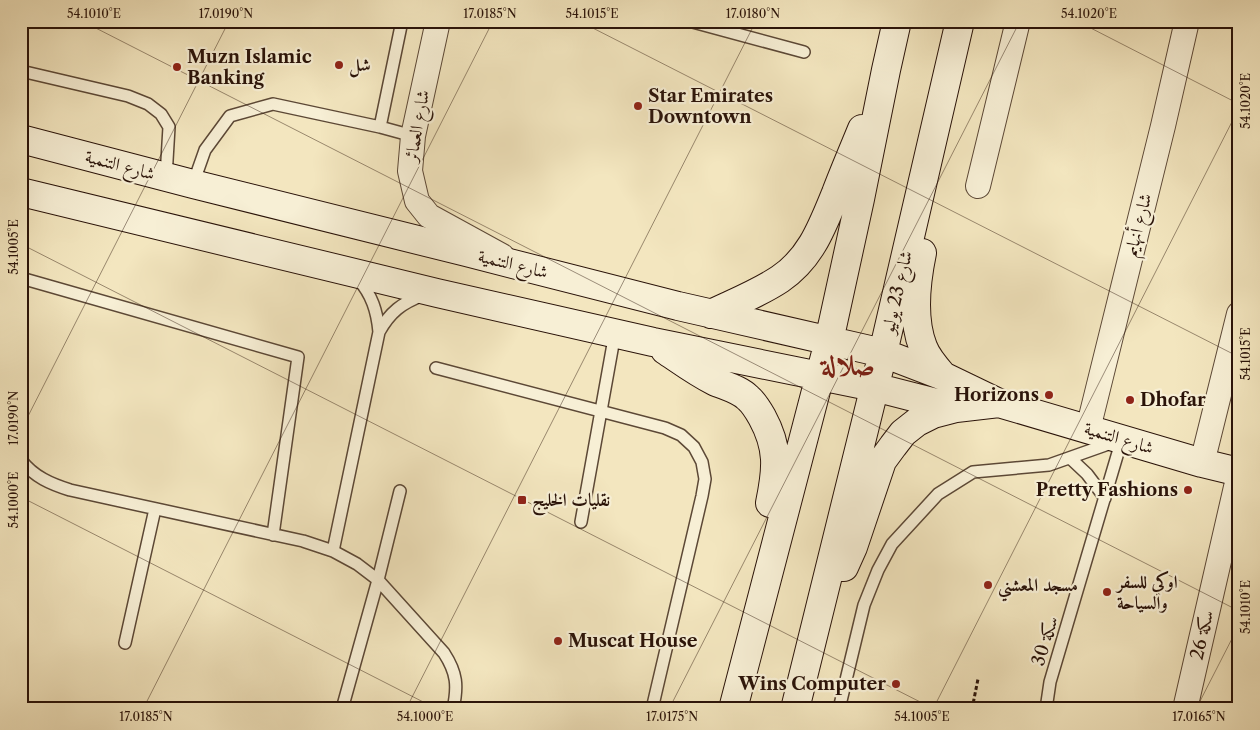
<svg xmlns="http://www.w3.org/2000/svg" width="1260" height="730" font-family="'Libre Caslon Text',Amiri,serif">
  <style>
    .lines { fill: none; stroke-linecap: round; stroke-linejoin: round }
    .lane-casing { stroke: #5c4836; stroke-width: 14 }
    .street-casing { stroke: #5c4836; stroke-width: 26 }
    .secondary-casing { stroke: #2a1309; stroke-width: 30 }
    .path { stroke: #2a1309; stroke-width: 3; stroke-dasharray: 4 2.5; stroke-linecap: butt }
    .lane { stroke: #f7efd5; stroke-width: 11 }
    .street { stroke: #f7efd5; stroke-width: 24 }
    .secondary { stroke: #f7efd5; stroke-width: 28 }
    .ticks { fill: none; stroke: #2a1309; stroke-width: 1; stroke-opacity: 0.45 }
    .poi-dot { fill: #8f2418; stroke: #f7efd5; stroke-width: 2 }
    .labels { text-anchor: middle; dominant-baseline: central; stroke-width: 4.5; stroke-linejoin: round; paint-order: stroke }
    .poi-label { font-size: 18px; font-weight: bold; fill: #2a1309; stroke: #f7efd5; text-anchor: start }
    .street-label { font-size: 18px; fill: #2a1309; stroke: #f7efd5 }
    .town-label { font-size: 28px; font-weight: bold; fill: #7a1f14; stroke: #f7efd5 }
    .neatline { fill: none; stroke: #2a1309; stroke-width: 2 }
    .ticks-label { font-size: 12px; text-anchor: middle; fill: #2a1309 }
  </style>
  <rect width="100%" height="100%" fill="#f3e6bf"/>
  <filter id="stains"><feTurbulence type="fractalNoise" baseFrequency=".004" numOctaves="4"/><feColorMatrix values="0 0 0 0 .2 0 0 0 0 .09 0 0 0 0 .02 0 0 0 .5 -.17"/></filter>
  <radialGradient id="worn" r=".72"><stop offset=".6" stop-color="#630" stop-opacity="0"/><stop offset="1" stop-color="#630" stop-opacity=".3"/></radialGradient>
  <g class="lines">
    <defs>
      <path id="lane" d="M 689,21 L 804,52
        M 21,71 L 128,96 L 148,104 L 161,114 L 169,127 L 166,177
        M 380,127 L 413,136
        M 193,184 L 205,150 L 230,116 L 273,104 L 380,127 L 402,21
        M 21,278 L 298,357 L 273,535
        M 358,279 C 372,295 377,311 379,332
        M 436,368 L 665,428 L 681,435 L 694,447 L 702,462 L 705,479 L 702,496 L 652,709
        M 1070,458 L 1087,474 L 1105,498
        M 21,460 C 34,477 51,484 70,490 L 303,541 L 333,551 L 357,564 L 378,580 L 444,653 C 457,673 458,686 453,709
        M 581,522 L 615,333
        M 333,551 L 379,332 C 390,312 402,303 423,295
        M 125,643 L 155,509
        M 342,709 L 378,580 L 400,491
        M 839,709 L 864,605 L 878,570 L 892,544 L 938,494 L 973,472 L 1049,465 L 1114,442
        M 1046,709 L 1050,682 L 1122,439"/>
      <path id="street" d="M 438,21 L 413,136 L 410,171 L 417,201 L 429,216 L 502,256
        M 978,186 L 1018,21
        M 1088,429 L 1163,126 L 1187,21
        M 1202,463 L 1239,314
        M 1185,709 L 1239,474"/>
      <path id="secondary" d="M 21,139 L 193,184 L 466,252 L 678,306 L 883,353 L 943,376 L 999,403 L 1202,463 L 1239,472
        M 21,192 L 437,293 L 653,342 L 874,387 L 956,408 L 999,403
        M 922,253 C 916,282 912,319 923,347 C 927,358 936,368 943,376
        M 711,314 C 734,303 759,293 780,279 C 811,258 822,227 836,193 C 844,172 853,151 862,129
        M 665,350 C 680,360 696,372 714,381 C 725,386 739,389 748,398 C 754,403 758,410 762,417 C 779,448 777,469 770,503
        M 844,567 L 853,547 L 882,461 L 893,446 L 903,433 L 917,422 L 933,414 L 956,408
        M 733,709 L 829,341 L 860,199 L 886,70 L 897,21
        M 795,709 L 883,353 L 960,21"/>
    </defs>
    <use href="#lane" class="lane-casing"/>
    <use href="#street" class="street-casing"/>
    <use href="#secondary" class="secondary-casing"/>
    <path class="path" d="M 972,709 L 978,679"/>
    <use href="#lane" class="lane"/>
    <use href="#street" class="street"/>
    <use href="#secondary" class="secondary"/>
  </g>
  <path class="ticks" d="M 82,21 L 1239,611M 579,21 L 1239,357M 1077,21 L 1239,104M 21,244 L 934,709M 21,430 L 229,21M 21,497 L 437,709M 143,709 L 493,21M 406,709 L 756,21M 669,709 L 1020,21M 933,709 L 1239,108M 1196,709 L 1239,625"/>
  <g class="poi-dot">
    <circle cx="339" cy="65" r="5"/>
    <circle cx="177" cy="67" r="5"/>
    <circle cx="638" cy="106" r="5"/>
    <circle cx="1049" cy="395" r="5"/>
    <circle cx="1130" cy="400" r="5"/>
    <circle cx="1188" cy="490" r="5"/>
    <rect x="517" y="495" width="10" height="10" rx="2.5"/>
    <circle cx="988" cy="585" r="5"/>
    <circle cx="1107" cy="592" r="5"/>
    <circle cx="558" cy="641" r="5"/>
    <circle cx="896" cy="684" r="5"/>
  </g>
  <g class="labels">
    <g class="poi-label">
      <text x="187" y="57">Muzn Islamic<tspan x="187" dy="21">Banking</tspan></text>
      <text x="349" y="65">شل</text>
      <text x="648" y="96">Star Emirates<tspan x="648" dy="21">Downtown</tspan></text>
      <text x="1039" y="395" text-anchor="end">Horizons</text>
      <text x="1140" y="400">Dhofar</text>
      <text x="1178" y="490" text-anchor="end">Pretty Fashions</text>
      <text x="532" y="500">نقليات الخليج</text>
      <text x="1117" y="582">اوكي للسفر<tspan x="1117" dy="21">والسياحة</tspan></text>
      <text x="998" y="585">مسجد المعشني</text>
      <text x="568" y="641">Muscat House</text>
      <text x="886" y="684" text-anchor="end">Wins Computer</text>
    </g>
    <g class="street-label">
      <text transform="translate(417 126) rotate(-80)">شارع العمائر</text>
      <text transform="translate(120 165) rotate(15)">شارع التنمية</text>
      <text transform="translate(1138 225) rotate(-76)">شارع أنهايم</text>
      <text transform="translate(513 264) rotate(14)">شارع التنمية</text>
      <text transform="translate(897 292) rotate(-77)">شارع 23 يوليو</text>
      <text transform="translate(1119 438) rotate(17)">شارع التنمية</text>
      <text transform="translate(1202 635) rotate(-77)">سكة 26</text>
      <text transform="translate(1045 641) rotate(-73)">سكة 30</text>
    </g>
    <g class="town-label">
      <text x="848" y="365">صلالة</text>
    </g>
  </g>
  <rect width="1260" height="730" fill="none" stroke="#f3e6bf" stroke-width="55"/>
  <rect x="28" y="28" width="1204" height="674" class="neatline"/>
  <g class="ticks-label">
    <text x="94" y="18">54.1010°E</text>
    <text x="226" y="18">17.0190°N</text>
    <text x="490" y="18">17.0185°N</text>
    <text x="592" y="18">54.1015°E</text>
    <text x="753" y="18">17.0180°N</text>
    <text x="1089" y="18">54.1020°E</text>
    <text transform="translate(1246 101) rotate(-90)" y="4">54.1020°E</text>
    <text transform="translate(14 247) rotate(-90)" y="4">54.1005°E</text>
    <text transform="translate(1246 354) rotate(-90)" y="4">54.1015°E</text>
    <text transform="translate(14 418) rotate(-90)" y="4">17.0190°N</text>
    <text transform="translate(14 500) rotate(-90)" y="4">54.1000°E</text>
    <text transform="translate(1246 607) rotate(-90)" y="4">54.1010°E</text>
    <text x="146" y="721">17.0185°N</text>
    <text x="425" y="721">54.1000°E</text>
    <text x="672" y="721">17.0175°N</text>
    <text x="922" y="721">54.1005°E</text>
    <text x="1199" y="721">17.0165°N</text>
  </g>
  <rect width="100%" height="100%" filter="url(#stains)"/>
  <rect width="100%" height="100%" fill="url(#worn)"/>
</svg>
